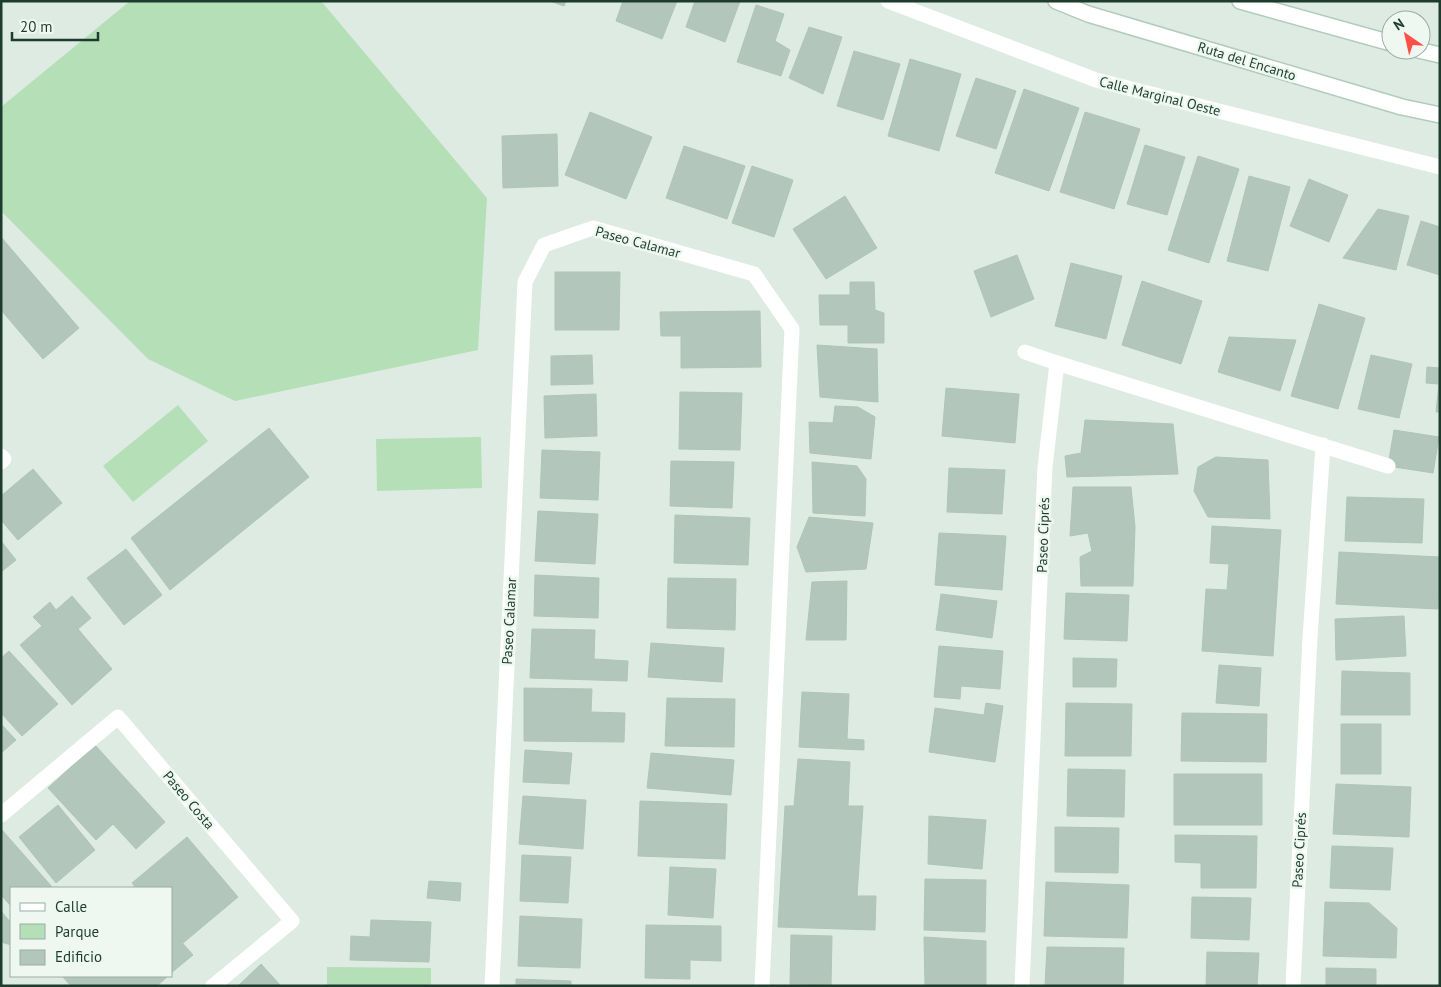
<svg xmlns="http://www.w3.org/2000/svg" width="1441" height="987" font-family="'PT Sans',sans-serif">
  <style>
    .green { fill: #b4dfb7 }
    .building { fill: #b3c6bb; stroke: #afc5b8 }
    .lines { fill: none; stroke-linecap: round; stroke-linejoin: round }
    .secondary-casing { stroke: #b0ccbc; stroke-width: 18 }
    .street { stroke: #fff; stroke-width: 15 }
    .secondary { stroke: #fff; stroke-width: 15 }
    .labels { text-anchor: middle; dominant-baseline: central; stroke-width: 5; stroke-linejoin: round; paint-order: stroke }
    .street-label { font-size: 14px; fill: #1d3c2e; stroke: #eef8f1 }
  </style>
  <rect width="100%" height="100%" fill="#deebe2"/>
  <path class="green" d="M 130,1 L 321,1 L 487,198 L 478,350 L 235,401 L 148,359 L 1,211 L 1,107 Z
    M 178,405 L 208,441 L 133,502 L 103,466 Z
    M 481,437 L 482,488 L 377,491 L 376,439 Z
    M 327,967 L 431,968 L 431,986 L 327,986 Z"/>
  <path class="building" d="M 550,1 L 566,1 L 564,6 Z
    M 623,1 L 677,1 L 662,39 L 616,21 Z
    M 695,1 L 740,1 L 725,42 L 686,27 Z
    M 756,5 L 784,14 L 775,41 L 790,50 L 781,76 L 737,62 Z
    M 809,27 L 842,37 L 823,94 L 789,78 Z
    M 854,51 L 900,64 L 883,120 L 837,106 Z
    M 910,59 L 961,74 L 939,151 L 888,136 Z
    M 976,78 L 1016,91 L 996,149 L 956,136 Z
    M 1024,89 L 1079,108 L 1049,191 L 995,173 Z
    M 590,112 L 652,137 L 626,199 L 565,175 Z
    M 1085,112 L 1140,129 L 1114,209 L 1060,192 Z
    M 557,134 L 558,186 L 503,188 L 502,136 Z
    M 1145,145 L 1185,157 L 1167,215 L 1127,204 Z
    M 684,146 L 745,166 L 727,219 L 666,198 Z
    M 1198,156 L 1239,169 L 1209,263 L 1168,250 Z
    M 752,166 L 793,180 L 774,237 L 732,223 Z
    M 1249,176 L 1290,187 L 1268,271 L 1227,261 Z
    M 1309,179 L 1348,195 L 1329,242 L 1290,226 Z
    M 845,196 L 877,248 L 826,279 L 793,229 Z
    M 1378,209 L 1409,216 L 1396,270 L 1343,258 Z
    M 1421,221 L 1440,227 L 1440,275 L 1407,265 Z
    M 1,237 L 79,328 L 43,359 L 1,310 Z
    M 1017,255 L 1034,299 L 991,317 L 974,271 Z
    M 1071,263 L 1122,276 L 1106,339 L 1055,326 Z
    M 555,272 L 620,272 L 619,330 L 555,330 Z
    M 1142,281 L 1202,301 L 1181,364 L 1122,345 Z
    M 850,282 L 874,282 L 875,310 L 884,313 L 884,343 L 848,343 L 848,325 L 820,325 L 819,295 L 850,295 Z
    M 1319,304 L 1365,318 L 1338,409 L 1291,396 Z
    M 760,311 L 761,367 L 681,368 L 681,336 L 661,336 L 660,312 Z
    M 1229,337 L 1296,340 L 1280,391 L 1218,372 Z
    M 817,345 L 877,349 L 878,402 L 820,397 Z
    M 592,355 L 593,384 L 551,385 L 551,356 Z
    M 1371,355 L 1412,364 L 1399,418 L 1358,409 Z
    M 1427,367 L 1440,368 L 1440,412 L 1436,412 L 1439,384 L 1426,383 Z
    M 946,388 L 1019,394 L 1015,443 L 942,436 Z
    M 680,392 L 742,393 L 740,450 L 679,449 Z
    M 596,394 L 597,436 L 545,438 L 544,396 Z
    M 835,406 L 858,407 L 875,417 L 871,459 L 810,453 L 809,422 L 833,423 Z
    M 1085,420 L 1173,424 L 1178,474 L 1067,477 L 1065,456 L 1081,453 Z
    M 269,428 L 309,477 L 170,590 L 131,538 Z
    M 1394,430 L 1439,437 L 1433,473 L 1388,466 Z
    M 542,450 L 600,452 L 598,500 L 540,498 Z
    M 1216,457 L 1268,460 L 1270,519 L 1208,517 L 1194,491 L 1198,467 Z
    M 671,461 L 734,462 L 732,508 L 670,506 Z
    M 812,462 L 857,466 L 866,479 L 865,516 L 813,513 Z
    M 949,468 L 1005,470 L 1002,514 L 947,512 Z
    M 33,469 L 62,503 L 18,540 L 1,520 L 1,496 Z
    M 1073,487 L 1131,487 L 1135,527 L 1133,586 L 1081,586 L 1080,557 L 1092,551 L 1088,533 L 1070,536 Z
    M 1347,497 L 1424,499 L 1422,543 L 1345,541 Z
    M 538,511 L 598,514 L 595,564 L 535,561 Z
    M 675,515 L 750,518 L 748,565 L 674,563 Z
    M 809,517 L 873,523 L 866,569 L 806,572 L 797,547 Z
    M 1212,526 L 1281,530 L 1273,656 L 1202,651 L 1206,589 L 1227,590 L 1229,564 L 1210,563 Z
    M 939,533 L 1006,536 L 1002,590 L 935,585 Z
    M 1,541 L 16,560 L 1,572 Z
    M 126,549 L 162,595 L 124,625 L 87,578 Z
    M 1339,552 L 1440,557 L 1438,609 L 1336,604 Z
    M 535,575 L 599,578 L 598,618 L 534,616 Z
    M 668,578 L 736,579 L 735,630 L 667,628 Z
    M 847,581 L 846,640 L 806,640 L 812,582 Z
    M 1066,593 L 1129,595 L 1127,641 L 1064,639 Z
    M 941,594 L 997,601 L 992,638 L 936,630 Z
    M 72,596 L 91,618 L 78,629 L 112,669 L 72,705 L 20,645 L 42,626 L 33,617 L 50,602 L 56,610 Z
    M 1404,616 L 1406,656 L 1336,660 L 1335,619 Z
    M 532,629 L 595,630 L 594,659 L 628,661 L 627,681 L 530,678 Z
    M 651,643 L 724,648 L 722,682 L 648,677 Z
    M 939,646 L 1003,651 L 1000,689 L 961,686 L 960,699 L 934,697 Z
    M 9,651 L 58,704 L 22,736 L 1,713 L 1,658 Z
    M 1073,658 L 1117,659 L 1116,687 L 1073,687 Z
    M 1219,665 L 1261,668 L 1259,706 L 1216,703 Z
    M 1342,671 L 1410,673 L 1410,715 L 1341,715 Z
    M 524,688 L 592,689 L 591,712 L 625,713 L 624,742 L 524,741 Z
    M 802,692 L 849,694 L 847,739 L 864,740 L 864,750 L 799,747 Z
    M 667,698 L 735,699 L 734,747 L 665,746 Z
    M 986,703 L 1003,706 L 995,762 L 929,752 L 935,708 L 984,715 Z
    M 1066,703 L 1132,704 L 1131,756 L 1065,756 Z
    M 1182,713 L 1267,714 L 1266,762 L 1181,761 Z
    M 1,724 L 16,740 L 1,753 Z
    M 1341,724 L 1381,724 L 1381,774 L 1341,774 Z
    M 95,745 L 165,822 L 136,849 L 113,824 L 96,840 L 48,788 Z
    M 525,750 L 572,753 L 569,784 L 523,782 Z
    M 651,753 L 734,760 L 731,795 L 647,788 Z
    M 798,759 L 850,762 L 848,806 L 863,806 L 857,896 L 876,896 L 875,930 L 778,927 L 785,806 L 794,806 Z
    M 1068,769 L 1125,770 L 1124,817 L 1067,816 Z
    M 1174,774 L 1262,774 L 1262,825 L 1174,825 Z
    M 1336,784 L 1411,787 L 1409,837 L 1333,834 Z
    M 523,796 L 586,800 L 583,849 L 519,844 Z
    M 640,801 L 727,804 L 725,859 L 638,856 Z
    M 58,805 L 95,850 L 56,883 L 19,837 Z
    M 929,816 L 986,820 L 982,869 L 928,864 Z
    M 1055,827 L 1119,828 L 1118,873 L 1055,872 Z
    M 2,830 L 53,888 L 11,888 L 11,906 L 1,895 Z
    M 1175,835 L 1257,836 L 1256,888 L 1201,888 L 1201,863 L 1175,862 Z
    M 187,837 L 238,897 L 183,943 L 171,930 L 171,888 L 136,888 L 132,883 Z
    M 1332,846 L 1393,848 L 1390,890 L 1330,888 Z
    M 522,855 L 571,857 L 568,903 L 520,901 Z
    M 670,867 L 716,869 L 713,918 L 668,915 Z
    M 925,879 L 986,880 L 985,932 L 924,930 Z
    M 429,881 L 461,883 L 460,901 L 427,898 Z
    M 1046,882 L 1129,885 L 1127,938 L 1044,936 Z
    M 1192,897 L 1251,898 L 1249,940 L 1191,938 Z
    M 1325,902 L 1369,903 L 1397,928 L 1396,958 L 1323,956 Z
    M 1,911 L 11,923 L 11,945 L 1,942 Z
    M 520,916 L 582,919 L 580,968 L 518,966 Z
    M 371,920 L 431,922 L 429,962 L 350,960 L 351,936 L 370,937 Z
    M 646,925 L 721,926 L 721,961 L 690,960 L 690,979 L 645,978 Z
    M 171,930 L 193,955 L 171,973 Z
    M 791,935 L 832,936 L 831,985 L 790,984 Z
    M 924,937 L 986,941 L 986,986 L 925,986 Z
    M 1047,947 L 1124,948 L 1123,986 L 1045,986 Z
    M 1207,952 L 1259,953 L 1257,986 L 1206,986 Z
    M 261,964 L 281,986 L 238,986 Z
    M 1326,968 L 1376,969 L 1376,986 L 1326,986 Z
    M 62,976 L 168,976 L 157,986 L 71,986 Z
    M 516,979 L 571,981 L 571,986 L 516,986 Z"/>
  <g class="lines">
    <defs>
      <path id="secondary" d="M 1056,1 L 1088,14 L 1402,107 L 1440,115
        M 1240,1 L 1391,43
        M 1418,50 L 1440,55"/>
    </defs>
    <use href="#secondary" class="secondary-casing"/>
    <path class="street" d="M 888,1 L 1096,80 L 1440,167
      M 1025,352 L 1057,363 L 1388,466
      M 1,456 L 4,459 L 1,462
      M 1,815 L 118,717 L 292,921 L 213,986
      M 492,986 L 525,282 L 544,245 L 593,228 L 754,274 L 792,329 L 762,986
      M 1022,986 L 1045,467 L 1057,363
      M 1293,986 L 1310,638 L 1323,445"/>
    <use href="#secondary" class="secondary"/>
  </g>
  <g class="labels">
    <g class="street-label">
      <text transform="translate(1247 61) rotate(17)">Ruta del Encanto</text>
      <text transform="translate(1160 96) rotate(14)">Calle Marginal Oeste</text>
      <text transform="translate(638 242) rotate(15)">Paseo Calamar</text>
      <text transform="translate(1043 535) rotate(-88)">Paseo Ciprés</text>
      <text transform="translate(509 621) rotate(-87)">Paseo Calamar</text>
      <text transform="translate(189 800) rotate(50)">Paseo Costa</text>
      <text transform="translate(1299 850) rotate(-87)">Paseo Ciprés</text>
    </g>
  </g>
  <rect width="1441" height="987" fill="none" stroke="#1d3c2e" stroke-width="5"/>
  <rect x="10" y="887" width="162" height="90" fill="#eef8f1" stroke="#9aada3"/>
  <rect x="20" y="903" width="25" height="8" fill="#ffffff" stroke="#9aada3"/>
  <text x="55" y="912" font-size="15" fill="#1d3c2e">Calle</text>
  <rect x="20" y="924" width="25" height="15" fill="#b4dfb7" stroke="#9aada3"/>
  <text x="55" y="937" font-size="15" fill="#1d3c2e">Parque</text>
  <rect x="20" y="950" width="25" height="15" fill="#b3c6bb" stroke="#9aada3"/>
  <text x="55" y="962" font-size="15" fill="#1d3c2e">Edificio</text>
  <g transform="translate(1406 35) rotate(326)"><circle r="24" fill="#eef8f1" stroke="#9aada3"/>
  <path d="M0-4L9 19L0 12L-9 19Z" fill="#ff5148"/>
  <text y="-8" font-size="14" font-weight="bold" text-anchor="middle" fill="#1d3c2e">N</text>
  </g>
  <path d="M12 32v8h86v-8" fill="none" stroke="#1d3c2e" stroke-width="2.5"/>
  <text x="20" y="32" font-size="15" fill="#1d3c2e" stroke="#eef8f1" stroke-width="4" paint-order="stroke">20 m</text>
</svg>
